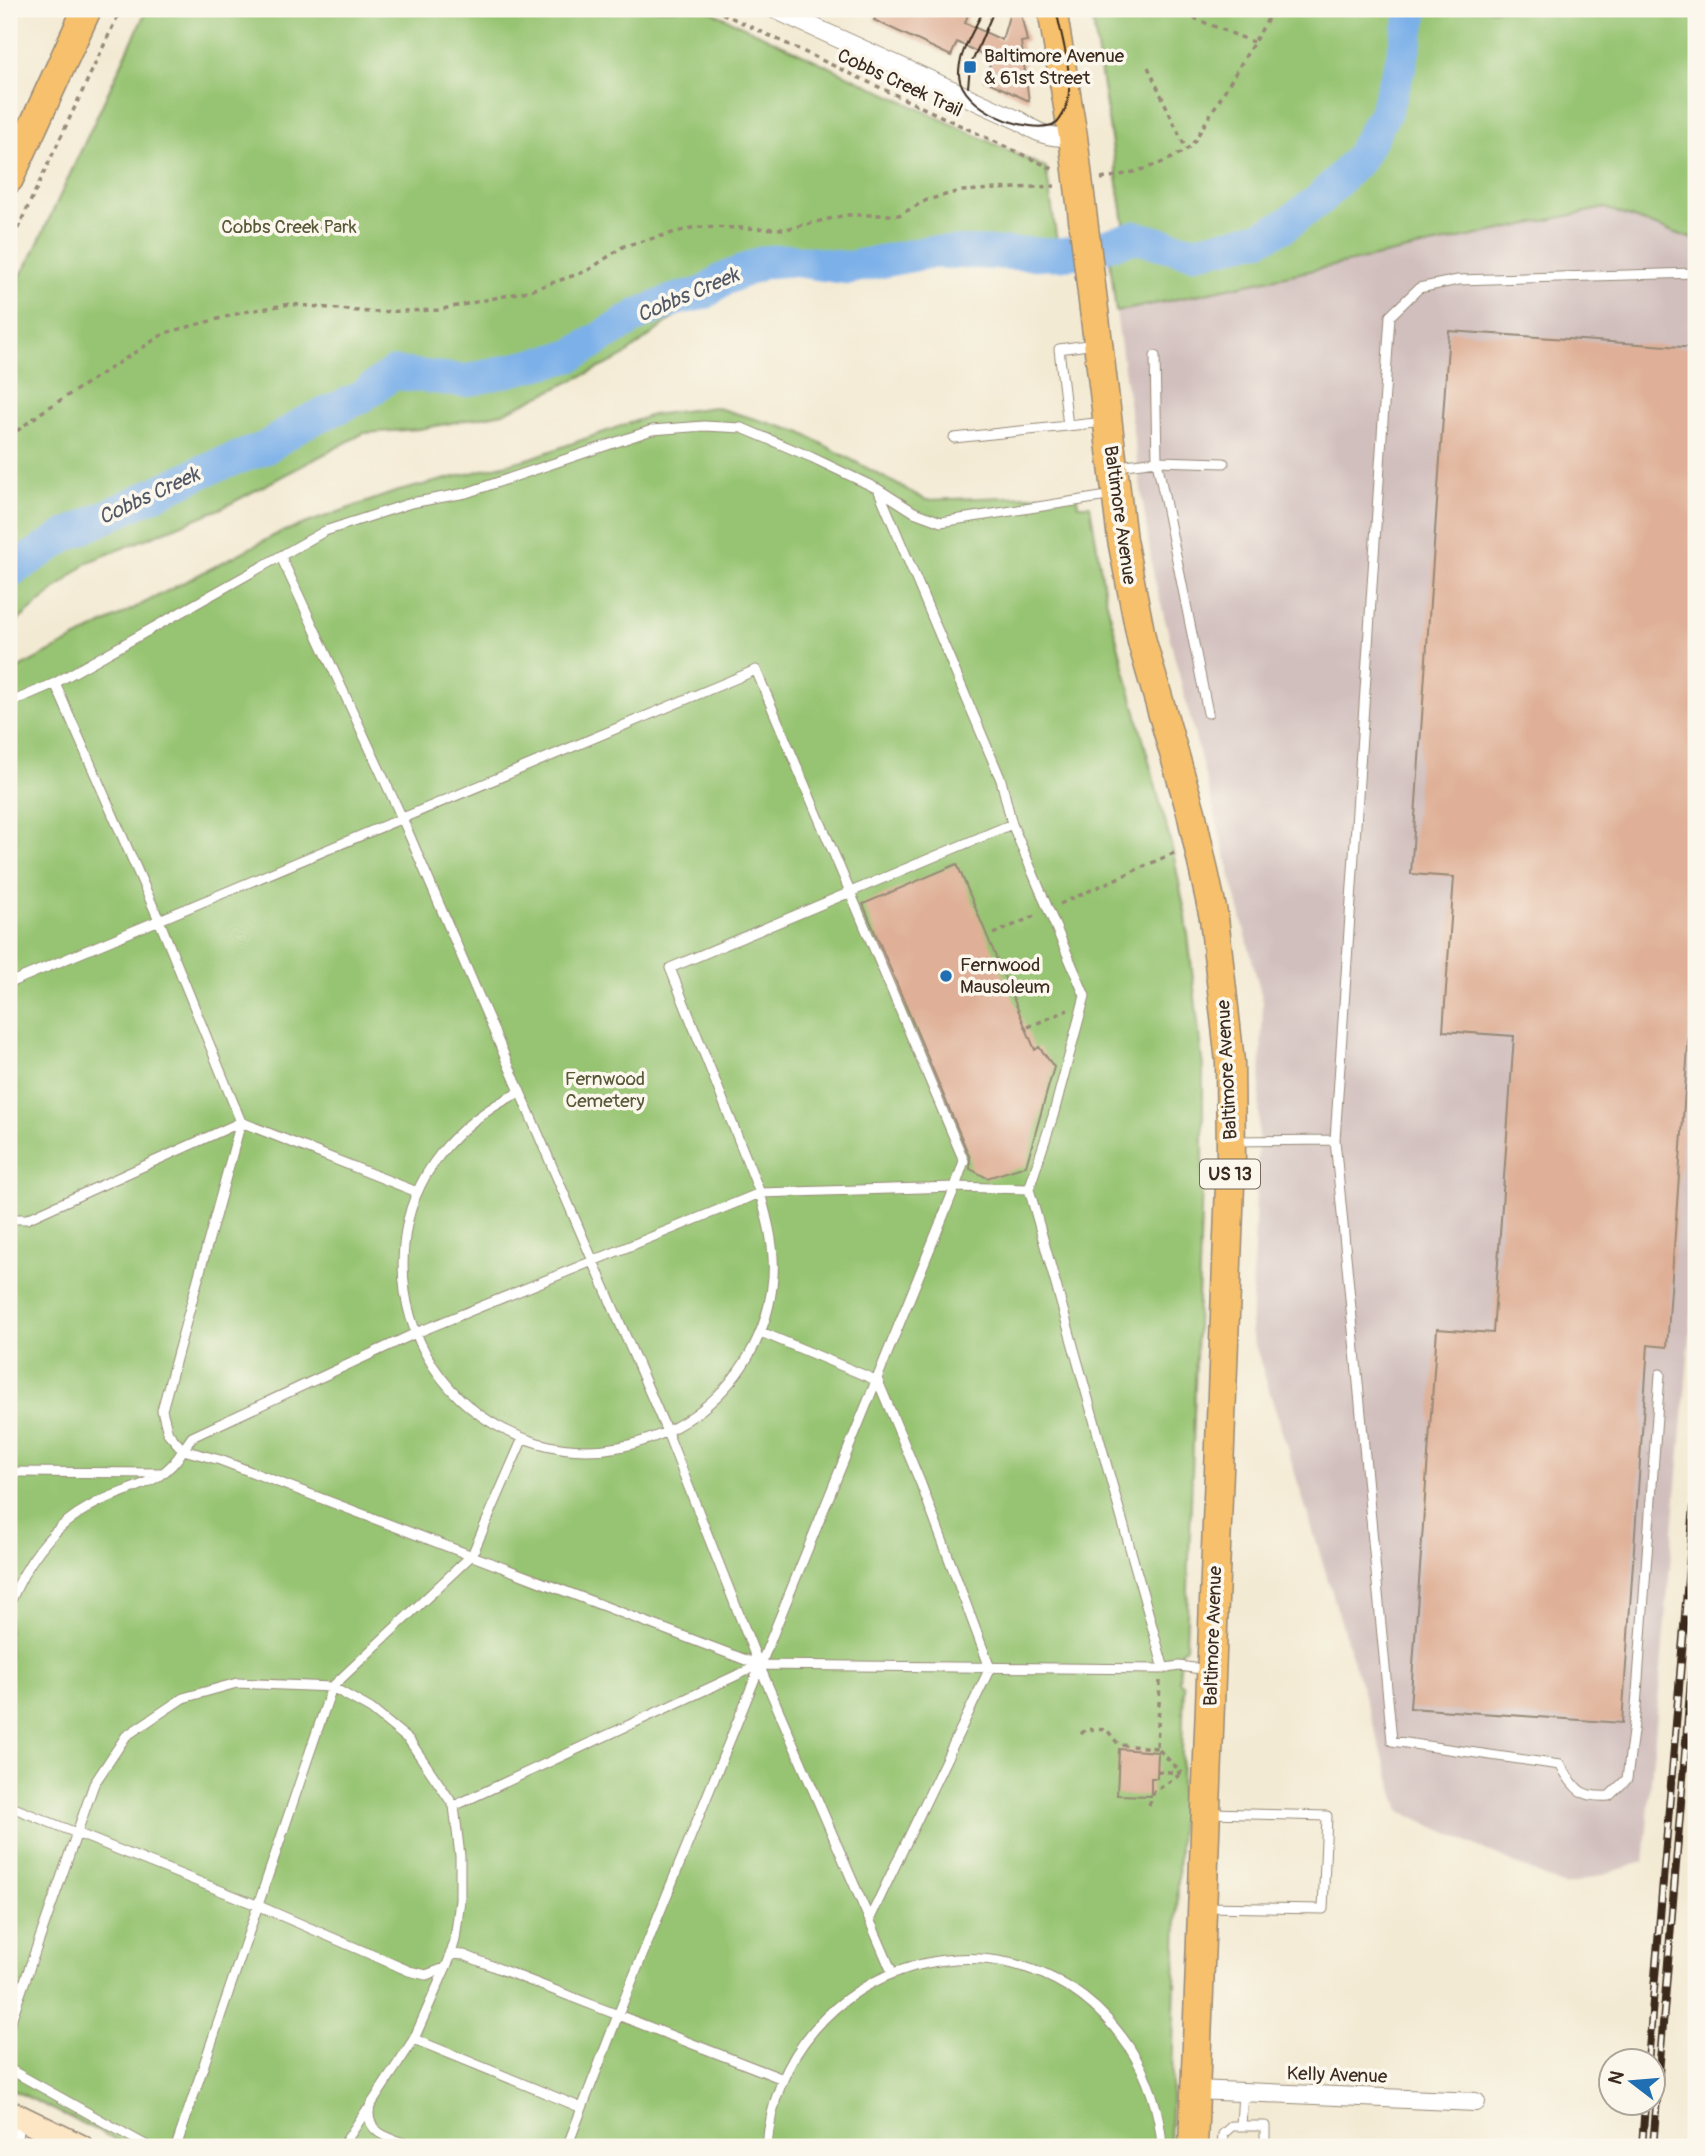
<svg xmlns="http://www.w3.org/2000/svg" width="1705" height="2156" font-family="Pangolin,sans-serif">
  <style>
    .industrial { fill: #d1bfbd }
    .green { fill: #97c472; stroke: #697748; stroke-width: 2 }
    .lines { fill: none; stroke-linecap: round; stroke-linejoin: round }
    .river { stroke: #7cb0e9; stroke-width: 33 }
    .building { fill: #dfb097 }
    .lane-casing { stroke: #978a78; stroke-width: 11 }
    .street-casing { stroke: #978a78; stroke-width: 20 }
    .secondary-casing { stroke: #978a78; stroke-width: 27 }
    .primary-casing { stroke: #978a78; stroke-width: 31 }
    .path { stroke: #978a78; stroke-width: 3.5; stroke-dasharray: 5 5; stroke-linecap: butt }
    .lane { stroke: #fff; stroke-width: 9 }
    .street { stroke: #fff; stroke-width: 18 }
    .secondary { stroke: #fce6c4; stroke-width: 24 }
    .primary { stroke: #f7c06c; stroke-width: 28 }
    .tram { stroke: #3b2a1e; stroke-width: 2 }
    .rail-casing { stroke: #3b2a1e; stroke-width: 8 }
    .rail { stroke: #fbf7ec; stroke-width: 5; stroke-dasharray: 16; stroke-linecap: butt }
    .poi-dot { fill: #1f6fb2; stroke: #fbf7ec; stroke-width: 2.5 }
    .labels { text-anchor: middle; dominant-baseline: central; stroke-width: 7; stroke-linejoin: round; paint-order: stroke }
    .shield { fill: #fbf7ec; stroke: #75685c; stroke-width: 2 }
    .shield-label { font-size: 18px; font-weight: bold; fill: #3b2a1e }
    .poi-label { font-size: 19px; fill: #3b2a1e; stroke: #fbf7ec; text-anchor: start }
    .street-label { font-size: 19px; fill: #3b2a1e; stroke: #fbf7ec }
    .park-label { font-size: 19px; fill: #575837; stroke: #fbf7ec }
    .water-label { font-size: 21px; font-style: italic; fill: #525965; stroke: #fbf7ec }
  </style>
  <rect width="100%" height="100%" fill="#fbf7ec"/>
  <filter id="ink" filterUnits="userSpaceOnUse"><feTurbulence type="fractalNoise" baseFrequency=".0143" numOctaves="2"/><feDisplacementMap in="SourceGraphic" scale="14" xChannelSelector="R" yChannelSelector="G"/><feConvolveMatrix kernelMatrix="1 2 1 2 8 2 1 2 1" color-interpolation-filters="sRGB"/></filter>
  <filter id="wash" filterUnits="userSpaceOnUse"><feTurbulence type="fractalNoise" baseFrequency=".00686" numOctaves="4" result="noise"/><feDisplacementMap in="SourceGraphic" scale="28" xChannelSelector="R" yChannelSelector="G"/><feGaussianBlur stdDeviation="1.57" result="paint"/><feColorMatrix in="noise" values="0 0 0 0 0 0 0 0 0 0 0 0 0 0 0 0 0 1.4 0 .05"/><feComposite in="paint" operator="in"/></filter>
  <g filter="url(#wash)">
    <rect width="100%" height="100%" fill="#f3ead3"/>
    <path class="industrial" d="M 1605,208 L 1696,240 L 1696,1268 L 1644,1862 L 1564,1886 L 1400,1811 L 1251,1332 L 1263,1002 L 1153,573 L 1116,312 Z"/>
    <path class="green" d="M 147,9 L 706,9 L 1046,168 L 1059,255 L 929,252 L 848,268 L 791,260 L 764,262 L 722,280 L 621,358 L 503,413 L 420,429 L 364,433 L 222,508 L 88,562 L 9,628 L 9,294 L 31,258 Z
      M 1091,9 L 1696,9 L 1696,240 L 1605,208 L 1116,312 L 1109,252 L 1127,242 Z
      M 714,407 L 800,432 L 926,500 L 1057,495 L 1076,491 L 1078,505 L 1090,505 L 1105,595 L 1173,852 L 1186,917 L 1203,1068 L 1203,1156 L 1186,1647 L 1181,1651 L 1179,1682 L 1184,1686 L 1170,2147 L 131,2147 L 9,2088 L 9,673 L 279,533 L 395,492 L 531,458 L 652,415 Z"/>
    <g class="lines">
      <path class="river" d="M 9,572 L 65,536 L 203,471 L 265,448 L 302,424 L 360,398 L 393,373 L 465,381 L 571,356 L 640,314 L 674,300 L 704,293 L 722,280 L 764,262 L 791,260 L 848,268 L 929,252 L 1059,254 L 1086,251 L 1135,237 L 1193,252 L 1259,238 L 1284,226 L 1319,200 L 1358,160 L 1385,112 L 1401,63 L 1413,9"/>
    </g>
    <g id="blocks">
      <path class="building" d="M 880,9 L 970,9 L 965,23 L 1002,40 L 1011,9 L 1020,9 L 1027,41 L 1021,42 L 1029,101 L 984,80 L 992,59 L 957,42 L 951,56 L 874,20 Z
        M 1449,331 L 1696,348 L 1696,933 L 1667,1347 L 1648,1345 L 1622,1723 L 1410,1708 L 1437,1329 L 1493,1333 L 1514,1036 L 1443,1031 L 1454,877 L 1411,874 Z
        M 957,864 L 1035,1050 L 1039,1047 L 1054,1067 L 1026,1166 L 987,1178 L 970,1169 L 970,1158 L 863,904 Z
        M 1119,1749 L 1158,1752 L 1157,1778 L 1151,1778 L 1151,1796 L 1117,1795 Z"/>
    </g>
  </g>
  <g filter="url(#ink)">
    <use href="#blocks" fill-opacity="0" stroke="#978a78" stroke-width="2"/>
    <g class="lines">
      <defs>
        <path id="lane" d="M 1068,426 L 1059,349 L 1095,344
          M 954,438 L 1105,422
          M 1118,466 L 1157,461 L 1155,356
          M 878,489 L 1001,780 L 1012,824
          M 281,557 L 402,818 L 593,1261 L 667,1432 L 759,1665 L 892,1972
          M 55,683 L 159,920 L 241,1122 L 417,1192
          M 9,703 L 55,683 L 325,531 L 411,503 L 466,493 L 652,430 L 704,426 L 742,428 L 811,457 L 878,489 L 914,512 L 941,522 L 1114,495
          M 1208,713 L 1157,461 L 1224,463
          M 9,983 L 756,670 L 964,1161 L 955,1187 L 760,1193 L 670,968 L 1012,824 L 1085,996 L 1053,1116 L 1029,1189
          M 1335,1140 L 1392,1741 L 1560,1765 C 1575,1788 1579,1798 1609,1796 L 1627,1779 L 1636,1707 L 1660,1374
          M 1233,1141 L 1335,1140 L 1390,316 L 1419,288 L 1458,280 L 1696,273
          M 9,1219 L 27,1219 L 241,1122 L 162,1410 L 168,1433 L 183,1450 L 192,1437 L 416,1333 L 760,1193 C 768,1221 775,1248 773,1277 C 765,1392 649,1475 538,1443 C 495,1430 458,1404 433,1366 C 410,1330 400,1288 404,1245 C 410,1174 458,1122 520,1092
          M 761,1332 L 878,1381 L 921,1484 L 990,1668 L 870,1918
          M 9,1472 L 163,1473
          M 9,1605 C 26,1564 49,1529 89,1507 C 122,1487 162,1488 183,1450 L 220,1460 L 759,1665 L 1160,1669 L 1179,1666 L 1208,1670
          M 9,1806 L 259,1906 L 409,1971 L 426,1975 L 445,1968
          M 454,1806 L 759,1665
          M 1204,1907 L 1323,1909 L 1327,1816 L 1210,1813
          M 450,1954 L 464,1955 L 618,2015 L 955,1187 L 1029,1189 L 1164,1669
          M 9,2026 L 94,1784 L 126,1736 L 183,1698 L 237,1683 L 332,1687 L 371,1709 L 409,1740 L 454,1806 L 460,1856 L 460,1900 L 455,1940 L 449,1960 L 414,2039 L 370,2106 C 363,2135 393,2139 416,2147
          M 414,2039 L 582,2108
          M 9,2069 L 149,2147
          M 1241,2126 L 1243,2092
          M 176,2147 L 332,1687 L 472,1555 L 523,1438
          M 342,2147 L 366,2111
          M 567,2147 L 618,2015 L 783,2079
          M 767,2147 C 780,1959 1023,1887 1129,2047 C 1148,2076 1160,2112 1162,2147
          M 1222,2147 L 1223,2134 L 1232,2126 L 1265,2126 L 1265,2147"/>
        <path id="street" d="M 774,9 L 1020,121 C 1038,134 1050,138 1073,137
          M 1195,2090 L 1476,2102
          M 11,2147 L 16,2116"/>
        <path id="secondary" d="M 9,2112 L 81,2147"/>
        <path id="primary" d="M 1052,9 L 1073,137 L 1122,540 L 1142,642 L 1191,812 L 1214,918 L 1230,1062 L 1231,1159 L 1193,2147
          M 9,179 L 87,9"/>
      </defs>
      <use href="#lane" class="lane-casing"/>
      <use href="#street" class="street-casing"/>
      <use href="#secondary" class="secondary-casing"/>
      <use href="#primary" class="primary-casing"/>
      <path class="path" d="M 713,9 L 1053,169
        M 1188,9 L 1196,19 L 1253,42
        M 1148,67 L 1186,149
        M 1101,179 C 1133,173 1167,165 1192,145 L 1274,9
        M 9,247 L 121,9
        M 9,437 L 42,412 L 165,333 L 244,312 L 290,304 L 369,312 L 438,310 L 528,291 L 587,271 L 624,246 L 695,227 L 786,229 L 846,215 L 899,215 L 927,200 L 960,191 L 1055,186
        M 1060,904 L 1176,852
        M 993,934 L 1037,915
        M 1028,1027 L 1068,1010
        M 1160,1681 L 1157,1748 L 1182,1773
        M 1081,1734 L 1086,1729 L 1107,1730 L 1119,1745 L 1157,1748
        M 1157,1771 L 1183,1773
        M 1149,1805 L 1154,1792 L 1181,1774"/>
      <use href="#lane" class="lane"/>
      <use href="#street" class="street"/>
      <use href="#secondary" class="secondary"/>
      <use href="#primary" class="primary"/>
      <path class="tram" d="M 984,9 C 975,29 958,53 959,75 C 961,108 1029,137 1057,123 C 1082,95 1062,42 1056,9
        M 968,87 L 970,67 L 992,15"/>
      <defs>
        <path id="rail" d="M 1648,2062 L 1696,1482
          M 1642,2147 L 1645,2104
          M 1653,2147 L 1696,1618"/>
      </defs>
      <use href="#rail" class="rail-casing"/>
      <use href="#rail" class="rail"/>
    </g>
  </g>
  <g class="poi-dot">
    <rect x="963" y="60" width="14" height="14" rx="3.5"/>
    <circle cx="946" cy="976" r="7"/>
  </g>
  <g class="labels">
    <rect class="shield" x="1200" y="1159.5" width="60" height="29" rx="5"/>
    <g class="shield-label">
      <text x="1230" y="1174">US 13</text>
    </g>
    <g class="poi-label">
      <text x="984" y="56">Baltimore Avenue<tspan x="984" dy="22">&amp; 61st Street</tspan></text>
      <text x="960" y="965">Fernwood<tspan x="960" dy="22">Mausoleum</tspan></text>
    </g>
    <g class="street-label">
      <text transform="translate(900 83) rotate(25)">Cobbs Creek Trail</text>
      <text transform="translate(1120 515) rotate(82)">Baltimore Avenue</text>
      <text transform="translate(1227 1070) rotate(-93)">Baltimore Avenue</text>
      <text transform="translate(1213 1636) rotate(-88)">Baltimore Avenue</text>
      <text transform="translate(1337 2075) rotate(2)">Kelly Avenue</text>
    </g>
    <g class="park-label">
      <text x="289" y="227">Cobbs Creek Park</text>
      <text x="605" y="1079">Fernwood<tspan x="605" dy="22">Cemetery</tspan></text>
    </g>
    <g class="water-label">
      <text transform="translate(688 295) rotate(-23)">Cobbs Creek</text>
      <text transform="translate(149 496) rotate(-25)">Cobbs Creek</text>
    </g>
  </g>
  <rect width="1705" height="2156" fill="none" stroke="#fbf7ec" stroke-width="35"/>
  <g transform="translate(1632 2082) rotate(286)"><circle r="33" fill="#fbf7ec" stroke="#aea59a" stroke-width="2"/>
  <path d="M0-5L12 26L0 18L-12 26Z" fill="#1f6fb2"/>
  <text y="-10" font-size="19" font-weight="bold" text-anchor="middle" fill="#3b2a1e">N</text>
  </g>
</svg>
